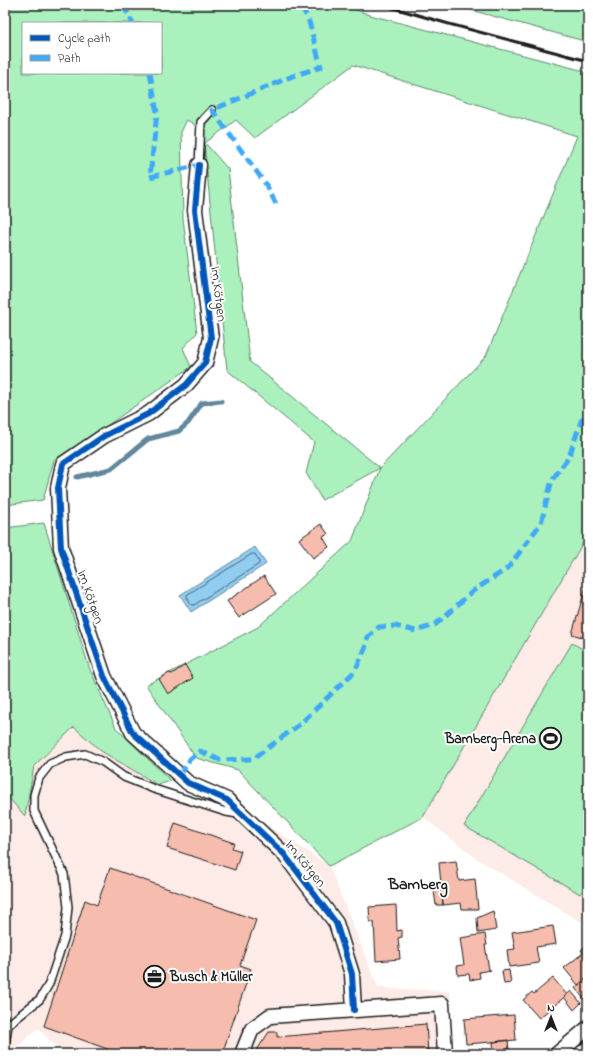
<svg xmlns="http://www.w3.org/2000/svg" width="593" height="1059" font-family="'Indie Flower',sans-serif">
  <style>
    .built { fill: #fcebe7 }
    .green { fill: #aaf1be; stroke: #63866d; fill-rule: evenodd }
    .water { fill: #90cdf1; stroke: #62869c }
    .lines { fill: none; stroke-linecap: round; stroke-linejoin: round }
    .shore { stroke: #4a6371; stroke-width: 1 }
    .stream { stroke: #62869c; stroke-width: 5 }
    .building { fill: #f6bdae; stroke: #1c1c1c }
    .service-casing { stroke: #1c1c1c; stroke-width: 10 }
    .minor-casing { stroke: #1c1c1c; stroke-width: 17 }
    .service { stroke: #fff; stroke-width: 7 }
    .minor { stroke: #fff; stroke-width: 14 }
    .rail { stroke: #1c1c1c; stroke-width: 3 }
    .quiet { stroke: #3fa9f5; stroke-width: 5; stroke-dasharray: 10 5; stroke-linecap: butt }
    .cycleway-casing { stroke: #fff; stroke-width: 8 }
    .cycleway { stroke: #0057b8; stroke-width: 6 }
    .labels { text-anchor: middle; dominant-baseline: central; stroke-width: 4; stroke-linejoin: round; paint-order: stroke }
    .street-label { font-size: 14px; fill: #1c1c1c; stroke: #fff }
    .poi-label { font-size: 14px; font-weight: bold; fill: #1c1c1c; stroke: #fff; text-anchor: end }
    .quarter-label { font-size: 16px; font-weight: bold; fill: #1c1c1c; stroke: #fff }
  </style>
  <rect width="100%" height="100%" fill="#fff"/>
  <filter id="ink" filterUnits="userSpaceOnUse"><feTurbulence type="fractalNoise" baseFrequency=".025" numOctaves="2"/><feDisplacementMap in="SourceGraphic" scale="8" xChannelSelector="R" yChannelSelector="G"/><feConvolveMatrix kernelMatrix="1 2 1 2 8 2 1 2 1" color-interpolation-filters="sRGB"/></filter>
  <g filter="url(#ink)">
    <path class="built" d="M 588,534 L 588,909 L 581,922 L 476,858 L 423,817 Z
      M 74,727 L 101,751 L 158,785 L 251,814 L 329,866 L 378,988 L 450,991 L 452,1054 L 64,1054 L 38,1028 L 9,1054 L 5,1054 L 5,794 L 25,815 L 34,766 Z"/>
    <path class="green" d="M 5,5 L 343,5 L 370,15 L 588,72 L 588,534 L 423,817 L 329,866 L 238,770 L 196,758 L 146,685 L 258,627 L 352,541 L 380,468 L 322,500 L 306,473 L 314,442 L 227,370 L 204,143 L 194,124 L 187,120 L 181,132 L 183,218 L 197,333 L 183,348 L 191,367 L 98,432 L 54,460 L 43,500 L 5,505 ZM 23,23 L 161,23 L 161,73 L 23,73 ZM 353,65 L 577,136 L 486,356 L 380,468 L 250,362 L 228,169 L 205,143 L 236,120 L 255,138 Z
      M 452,5 L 588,5 L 588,42 Z
      M 44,523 L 89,667 L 116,728 L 171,781 L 158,785 L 101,751 L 74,727 L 34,766 L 25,816 L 5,794 L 5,528 Z
      M 572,643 L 588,652 L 588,881 L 580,894 L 464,826 Z"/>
    <path class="water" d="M 255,547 L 266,564 L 191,612 L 180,595 Z"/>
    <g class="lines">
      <path class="shore" d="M 252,554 L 255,554 L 259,561 L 259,564 L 194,605 L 191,605 L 187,597 L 187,595 Z"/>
      <path class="stream" d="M 77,477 L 111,469 L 148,439 L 179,431 L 188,423 L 202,403 L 221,401"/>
    </g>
    <path class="building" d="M 321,524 L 328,534 L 323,537 L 329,547 L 313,558 L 299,539 Z
      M 264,576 L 276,594 L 239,618 L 227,601 Z
      M 588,579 L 588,639 L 572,634 Z
      M 185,665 L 193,678 L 168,694 L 159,679 L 169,673 L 172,674 Z
      M 175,823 L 234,843 L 232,848 L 241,851 L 235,870 L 167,848 Z
      M 456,861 L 459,881 L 475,879 L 478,909 L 462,909 L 461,903 L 443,905 L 439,863 Z
      M 110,868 L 256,920 L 240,965 L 251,969 L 222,1054 L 121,1054 L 44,1026 L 85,900 L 97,905 Z
      M 442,890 L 443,905 L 436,905 L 434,891 Z
      M 396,905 L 397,931 L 402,930 L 402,937 L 398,938 L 400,959 L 376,961 L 374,922 L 370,922 L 369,907 Z
      M 493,911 L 496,930 L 478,933 L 477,918 Z
      M 553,926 L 556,944 L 536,947 L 539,963 L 509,967 L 507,950 L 515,949 L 512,932 Z
      M 485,934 L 487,945 L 485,945 L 489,970 L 491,970 L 479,972 L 480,978 L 470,980 L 469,974 L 458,975 L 457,966 L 464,965 L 460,938 Z
      M 588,944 L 588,977 L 578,985 L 564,968 L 583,953 L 581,950 Z
      M 509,970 L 511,983 L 504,984 L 502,971 Z
      M 588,977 L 588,998 L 585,1000 L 575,988 Z
      M 553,978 L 567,995 L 539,1018 L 523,1000 L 532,992 L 534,994 Z
      M 571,991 L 581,1003 L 574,1010 L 564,997 Z
      M 514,1015 L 516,1040 L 466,1044 L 464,1019 Z
      M 426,1024 L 428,1054 L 257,1054 L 257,1050 L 269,1032 L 277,1032 L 277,1037 Z
      M 508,1040 L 509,1050 L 499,1051 L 500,1054 L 494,1054 L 493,1042 Z"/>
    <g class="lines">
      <defs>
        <path id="service" d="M 199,165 L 201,122 L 212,110
          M 5,1018 L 8,1025 L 5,1045
          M 8,1025 L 40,999 L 49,984 L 65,936 L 68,907 L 64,874 L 34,811 L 34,795 L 39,778 L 50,764 L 66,757 L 85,754 L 103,762 L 124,777 L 154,789 L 226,812 L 238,814"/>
        <path id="minor" d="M 199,165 L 195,210 L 211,338 L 205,363 L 186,385 L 148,414 L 104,436 L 63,464 L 58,488 L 61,548 L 104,676 L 133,733 L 188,783 L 227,800 L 284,854 L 336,923 L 352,974 L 354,1010
          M 242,1054 L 252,1029 L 270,1016 L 442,1004 L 445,1054
          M 557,1054 L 588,1028"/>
      </defs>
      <use href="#service" class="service-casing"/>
      <use href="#minor" class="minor-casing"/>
      <use href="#service" class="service"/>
      <use href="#minor" class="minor"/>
      <path class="rail" d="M 383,5 L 449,24 L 588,61"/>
      <path class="quiet" d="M 123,5 L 133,23
        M 150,73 L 157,113 L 150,177 L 199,165
        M 276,204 L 267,186 L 212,110 L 295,75 L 321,67 L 308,18 L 300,5
        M 180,775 L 190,759 L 200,751 L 220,760 L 253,759 L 300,724 L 355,671 L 365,649 L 368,637 L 379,627 L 395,626 L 416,631 L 435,625 L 473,591 L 508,568 L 541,523 L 552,480 L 569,457 L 581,421 L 588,412"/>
      <defs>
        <path id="cycleway" d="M 199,165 L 195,210 L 211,338 L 205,363 L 186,385 L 148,414 L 104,436 L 63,464 L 58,488 L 61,548 L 104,676 L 133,733 L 188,783 L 227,800 L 284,854 L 336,923 L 352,974 L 354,1010"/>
      </defs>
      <use href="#cycleway" class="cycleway-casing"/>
      <use href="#cycleway" class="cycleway"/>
    </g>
  </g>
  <defs>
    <symbol id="stadium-ring" viewBox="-11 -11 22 22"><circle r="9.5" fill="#fff" stroke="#1c1c1c" stroke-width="1.5"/><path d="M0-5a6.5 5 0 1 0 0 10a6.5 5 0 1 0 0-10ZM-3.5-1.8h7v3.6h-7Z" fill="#1c1c1c"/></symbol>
    <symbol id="office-ring" viewBox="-11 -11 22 22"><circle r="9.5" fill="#fff" stroke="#1c1c1c" stroke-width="1.5"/><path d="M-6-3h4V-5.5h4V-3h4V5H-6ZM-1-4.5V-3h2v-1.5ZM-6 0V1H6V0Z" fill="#1c1c1c"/></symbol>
  </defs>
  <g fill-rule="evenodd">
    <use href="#stadium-ring" x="538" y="726" width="25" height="25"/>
    <use href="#office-ring" x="142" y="964" width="25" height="25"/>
  </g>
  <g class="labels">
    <g class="street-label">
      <text transform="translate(218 294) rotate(83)">Im Kötgen</text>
      <text transform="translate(90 597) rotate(71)">Im Kötgen</text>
      <text transform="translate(305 864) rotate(51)">Im Kötgen</text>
    </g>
    <g class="poi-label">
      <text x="536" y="739">Bamberg-Arena</text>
      <text x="170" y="977" text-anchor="start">Busch &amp; Müller</text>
    </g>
    <g class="quarter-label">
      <text x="418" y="885">Bamberg</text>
    </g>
  </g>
  <rect width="593" height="1059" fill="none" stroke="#fff" stroke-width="20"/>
  <rect x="10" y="10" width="573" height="1039" fill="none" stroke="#1c1c1c" stroke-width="1.5" filter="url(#ink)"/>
  <rect x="22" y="22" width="140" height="52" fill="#ffffff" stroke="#a4a4a4"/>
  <rect x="30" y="35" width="20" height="6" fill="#0057b8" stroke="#a4a4a4"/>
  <text x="58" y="42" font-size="12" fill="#1c1c1c">Cycle path</text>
  <rect x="30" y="55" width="20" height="6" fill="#3fa9f5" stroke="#a4a4a4"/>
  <text x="58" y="62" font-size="12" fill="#1c1c1c">Path</text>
  <g transform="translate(551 1017)" stroke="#ffffff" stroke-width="3" paint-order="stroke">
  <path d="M0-3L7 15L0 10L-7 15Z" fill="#1c1c1c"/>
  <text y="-6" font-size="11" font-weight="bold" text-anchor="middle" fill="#1c1c1c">N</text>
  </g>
</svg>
